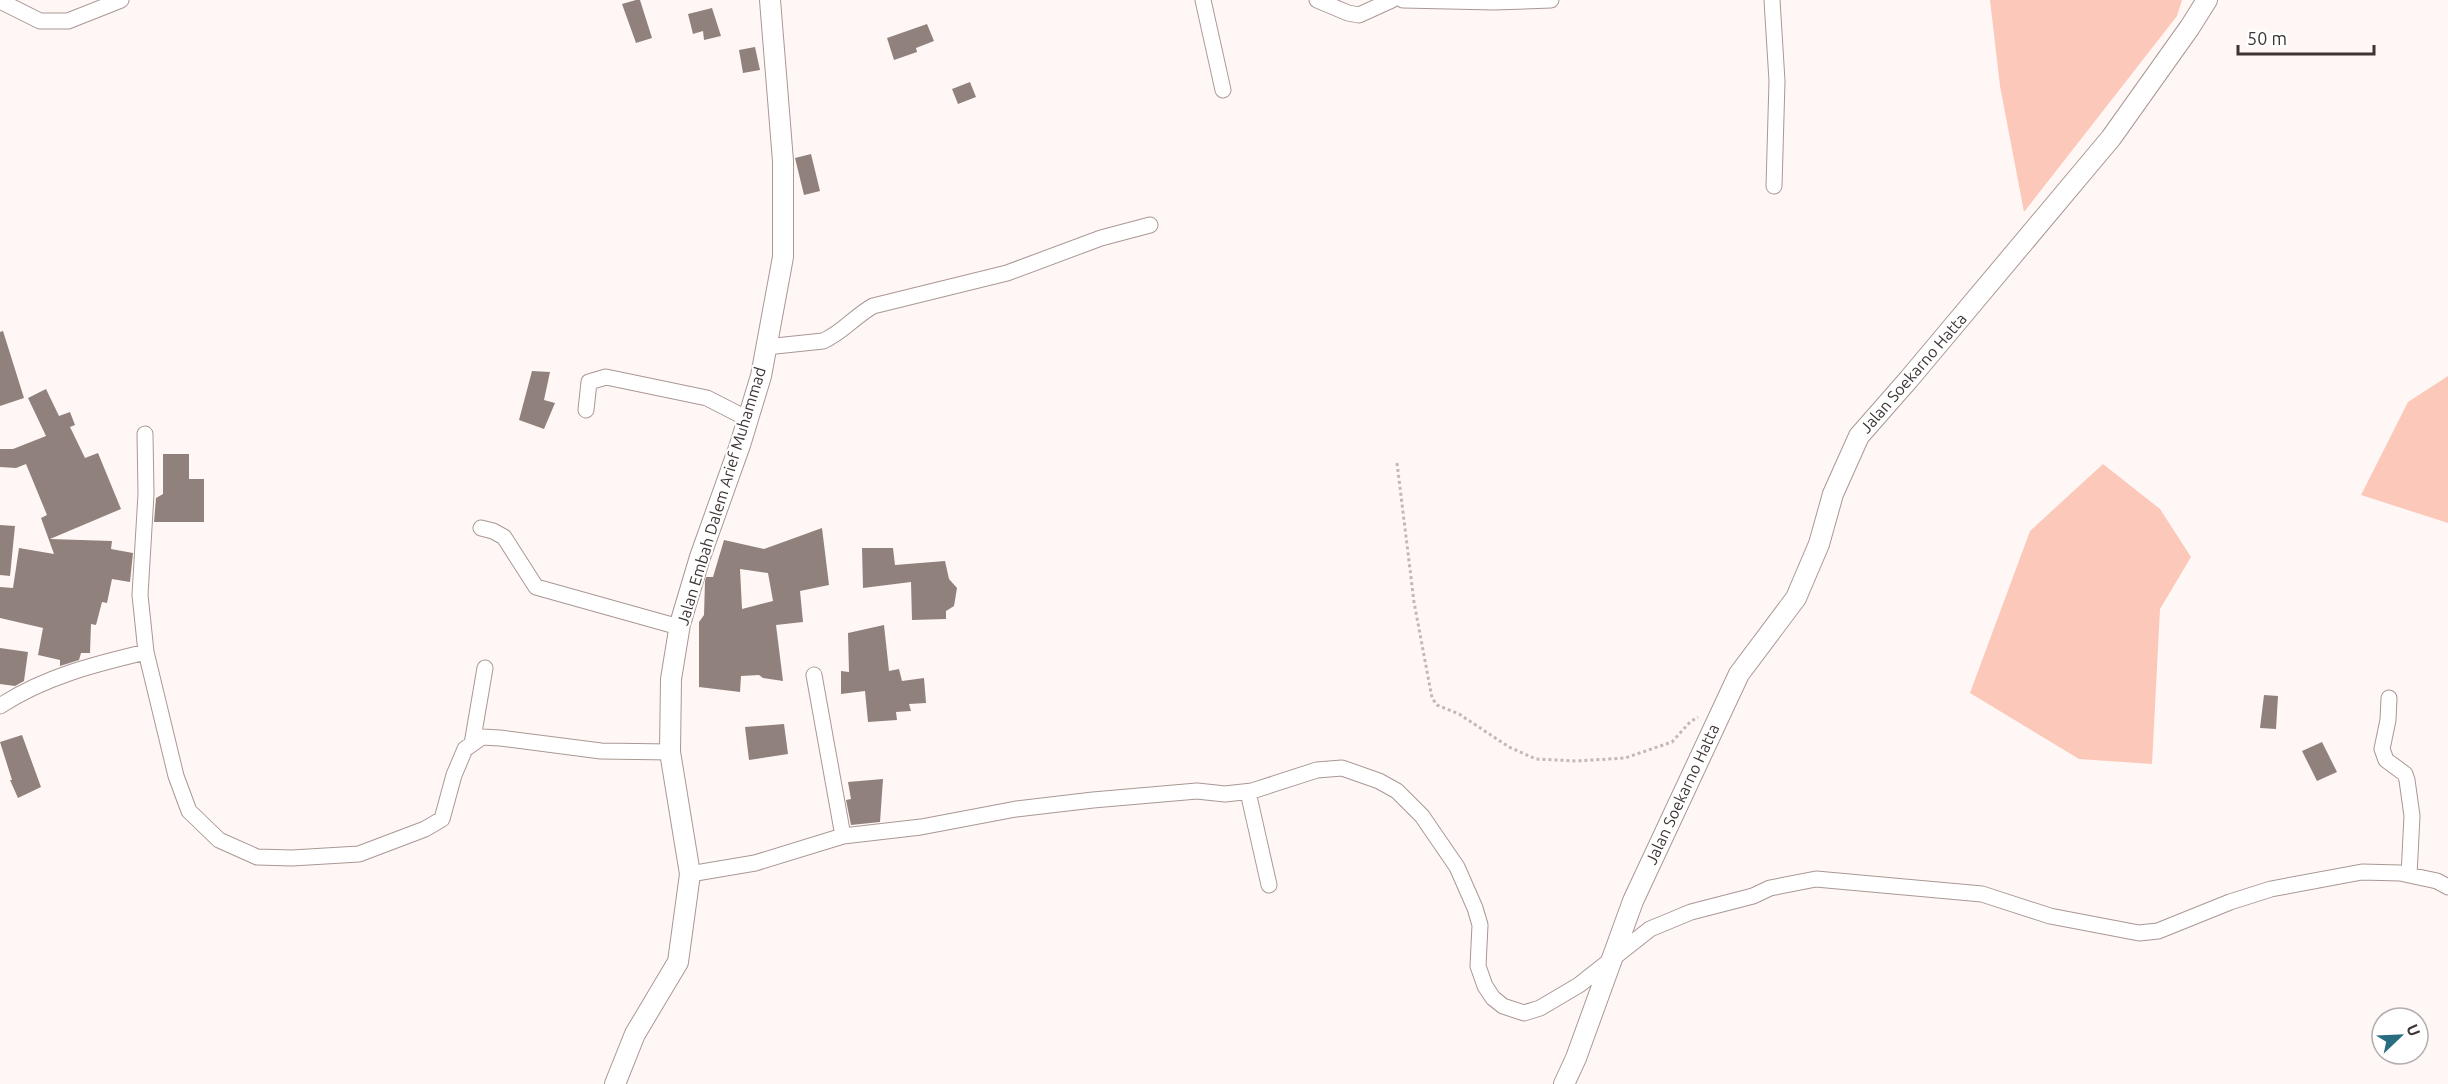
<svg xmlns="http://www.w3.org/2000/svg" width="2448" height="1084" font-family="Ubuntu,sans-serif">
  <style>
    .green { fill: #fcc8b9 }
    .building { fill: #91817c; fill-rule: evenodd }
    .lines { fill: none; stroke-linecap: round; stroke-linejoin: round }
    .minor-casing { stroke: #a99894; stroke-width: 17 }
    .tertiary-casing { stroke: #a99894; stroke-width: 22 }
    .path { stroke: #c0b9b7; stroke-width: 3; stroke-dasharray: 3 3; stroke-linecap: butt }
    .minor { stroke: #fff; stroke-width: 15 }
    .tertiary { stroke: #fff; stroke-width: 20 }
    .labels { text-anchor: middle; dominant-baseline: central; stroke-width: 4.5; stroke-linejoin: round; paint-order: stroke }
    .street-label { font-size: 16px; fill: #3c3533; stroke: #fff }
  </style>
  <rect width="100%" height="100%" fill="#fff7f5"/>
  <path class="green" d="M 1990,0 L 2182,0 L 2177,16 L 2024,212 L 2000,86 Z
    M 2448,376 L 2448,523 L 2361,495 L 2408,402 Z
    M 2103,464 L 2160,509 L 2191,557 L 2160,609 L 2152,764 L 2079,759 L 1970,693 L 2030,531 Z"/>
  <path class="building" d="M 636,0 L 640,0 L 652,38 L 636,43 L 622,4 Z
    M 712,8 L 721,36 L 704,40 L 703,31 L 693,34 L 688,14 Z
    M 927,24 L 934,41 L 916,48 L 917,52 L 894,60 L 887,38 Z
    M 755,47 L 760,70 L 743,73 L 739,50 Z
    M 970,82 L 976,97 L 958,104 L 952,89 Z
    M 811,154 L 820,191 L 804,195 L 795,158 Z
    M 3,331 L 24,398 L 0,406 L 0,332 Z
    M 532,371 L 550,372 L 544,400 L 555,403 L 544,429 L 519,420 Z
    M 46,389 L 59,416 L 70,412 L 75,425 L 70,427 L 85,458 L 98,453 L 121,509 L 50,539 L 112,541 L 111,549 L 133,553 L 130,582 L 112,579 L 107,603 L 102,602 L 96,625 L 91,624 L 90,653 L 81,653 L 79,660 L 60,666 L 60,660 L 38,655 L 43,628 L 0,618 L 0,587 L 13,588 L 19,548 L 54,554 L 41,518 L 47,515 L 26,464 L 16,468 L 0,467 L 0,449 L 13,449 L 46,436 L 28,398 Z
    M 163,454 L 189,454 L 189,479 L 204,479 L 204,522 L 154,522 L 156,498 L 163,494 Z
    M 0,525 L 15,526 L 10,576 L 0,575 Z
    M 822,528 L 829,585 L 800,591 L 803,622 L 776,625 L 783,681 L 763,678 L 759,675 L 741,676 L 740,692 L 699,687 L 699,622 L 704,615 L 705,581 L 706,577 L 713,577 L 724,540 L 764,549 ZM 740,569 L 768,573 L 773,601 L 742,609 Z
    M 862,548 L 893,548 L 895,565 L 945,561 L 949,579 L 957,588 L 954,606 L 946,611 L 946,619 L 912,620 L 911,582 L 863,588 Z
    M 884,625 L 889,671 L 899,669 L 902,681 L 924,678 L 926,703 L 909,704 L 911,711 L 896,712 L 897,720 L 868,722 L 865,691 L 841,694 L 841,671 L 849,672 L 848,633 Z
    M 0,648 L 28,652 L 24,681 L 15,686 L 0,684 Z
    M 2264,695 L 2278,696 L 2276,729 L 2260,728 Z
    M 784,724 L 788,754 L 749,760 L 745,727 Z
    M 22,735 L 41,787 L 18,798 L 10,780 L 12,780 L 0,742 Z
    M 2322,742 L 2337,772 L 2317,781 L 2302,751 Z
    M 883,779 L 880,822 L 851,825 L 846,800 L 851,799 L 848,782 Z"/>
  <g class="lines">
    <defs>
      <path id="minor" d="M 1203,0 L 1223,90
        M 1317,0 L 1348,13 L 1359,15 L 1392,0
        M 1403,0 L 1494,2 L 1551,0
        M 1772,0 L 1777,81 L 1774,186
        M 0,1 L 40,21 L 68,21 L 121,0
        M 766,347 L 823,341 C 842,333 855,316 873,306 L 1007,273 L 1101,238 L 1150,225
        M 586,410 L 589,382 L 606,377 L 707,398 L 748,419
        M 145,434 L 146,494 L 140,595 L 146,652 L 176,776 L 189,811 L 219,840 L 257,857 L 292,858 L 359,854 L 425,829 L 442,819 L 454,775 L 465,749 L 482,737 L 500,738 L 601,751 L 670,752
        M 481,528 L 493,531 L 504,537 L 536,587 L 679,627
        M 814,675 L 843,836
        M 2389,698 L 2388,720 L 2382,749 L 2386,760 L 2405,774 L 2407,780 L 2412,816 L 2409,875
        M 0,706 C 44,677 95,664 146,652
        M 472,744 L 485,668
        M 1248,792 L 1269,885
        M 690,874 L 755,863 L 843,836 L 921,827 L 1016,809 L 1093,800 L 1197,791 L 1225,794 L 1252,791 L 1317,770 L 1342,768 L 1379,781 L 1397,791 L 1422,816 L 1457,867 L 1475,908 L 1480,925 L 1478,966 L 1485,986 L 1493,998 L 1503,1006 L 1524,1013 L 1540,1008 L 1579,985 L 1650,929 L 1691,912 L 1753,896 L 1770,888 L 1816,879 L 1982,894 L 2050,916 L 2139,933 L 2158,931 L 2230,902 L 2271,889 L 2362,872 L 2400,873 L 2437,881 L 2448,887"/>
      <path id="tertiary" d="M 615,1084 L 635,1034 L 678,962 L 690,874 L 670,752 L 671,679 L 680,624 L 700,557 L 740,445 L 761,376 L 783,257 L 783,161 L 770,0
        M 1564,1084 L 1576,1058 L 1633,901 L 1739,674 L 1796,598 L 1819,544 L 1833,494 L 1859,436 L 1909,379 L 2111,138 L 2190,27 L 2207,0"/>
    </defs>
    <use href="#minor" class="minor-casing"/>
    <use href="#tertiary" class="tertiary-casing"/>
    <path class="path" d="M 1397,463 L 1414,602 L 1432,698 L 1437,705 L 1459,714 L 1509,747 L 1536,759 L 1576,761 L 1625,758 L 1672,742 L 1690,722 L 1698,717"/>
    <use href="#minor" class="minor"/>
    <use href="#tertiary" class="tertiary"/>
  </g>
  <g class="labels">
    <g class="street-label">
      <text transform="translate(1913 373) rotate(-49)">Jalan Soekarno Hatta</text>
      <text transform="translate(721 496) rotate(-73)">Jalan Embah Dalem Arief Muhammad</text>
      <text transform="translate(1682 794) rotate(-65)">Jalan Soekarno Hatta</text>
    </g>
  </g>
  <g transform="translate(2400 1036) rotate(67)"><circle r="28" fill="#ffffff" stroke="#b1aead" stroke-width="1.5"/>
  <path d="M0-4.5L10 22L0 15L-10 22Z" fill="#2a6c7f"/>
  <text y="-9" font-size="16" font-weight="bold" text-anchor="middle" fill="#3c3533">U</text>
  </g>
  <path d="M2238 45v9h136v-9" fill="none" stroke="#3c3533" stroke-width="3"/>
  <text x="2247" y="45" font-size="18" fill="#3c3533" stroke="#ffffff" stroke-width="4.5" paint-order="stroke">50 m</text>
</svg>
